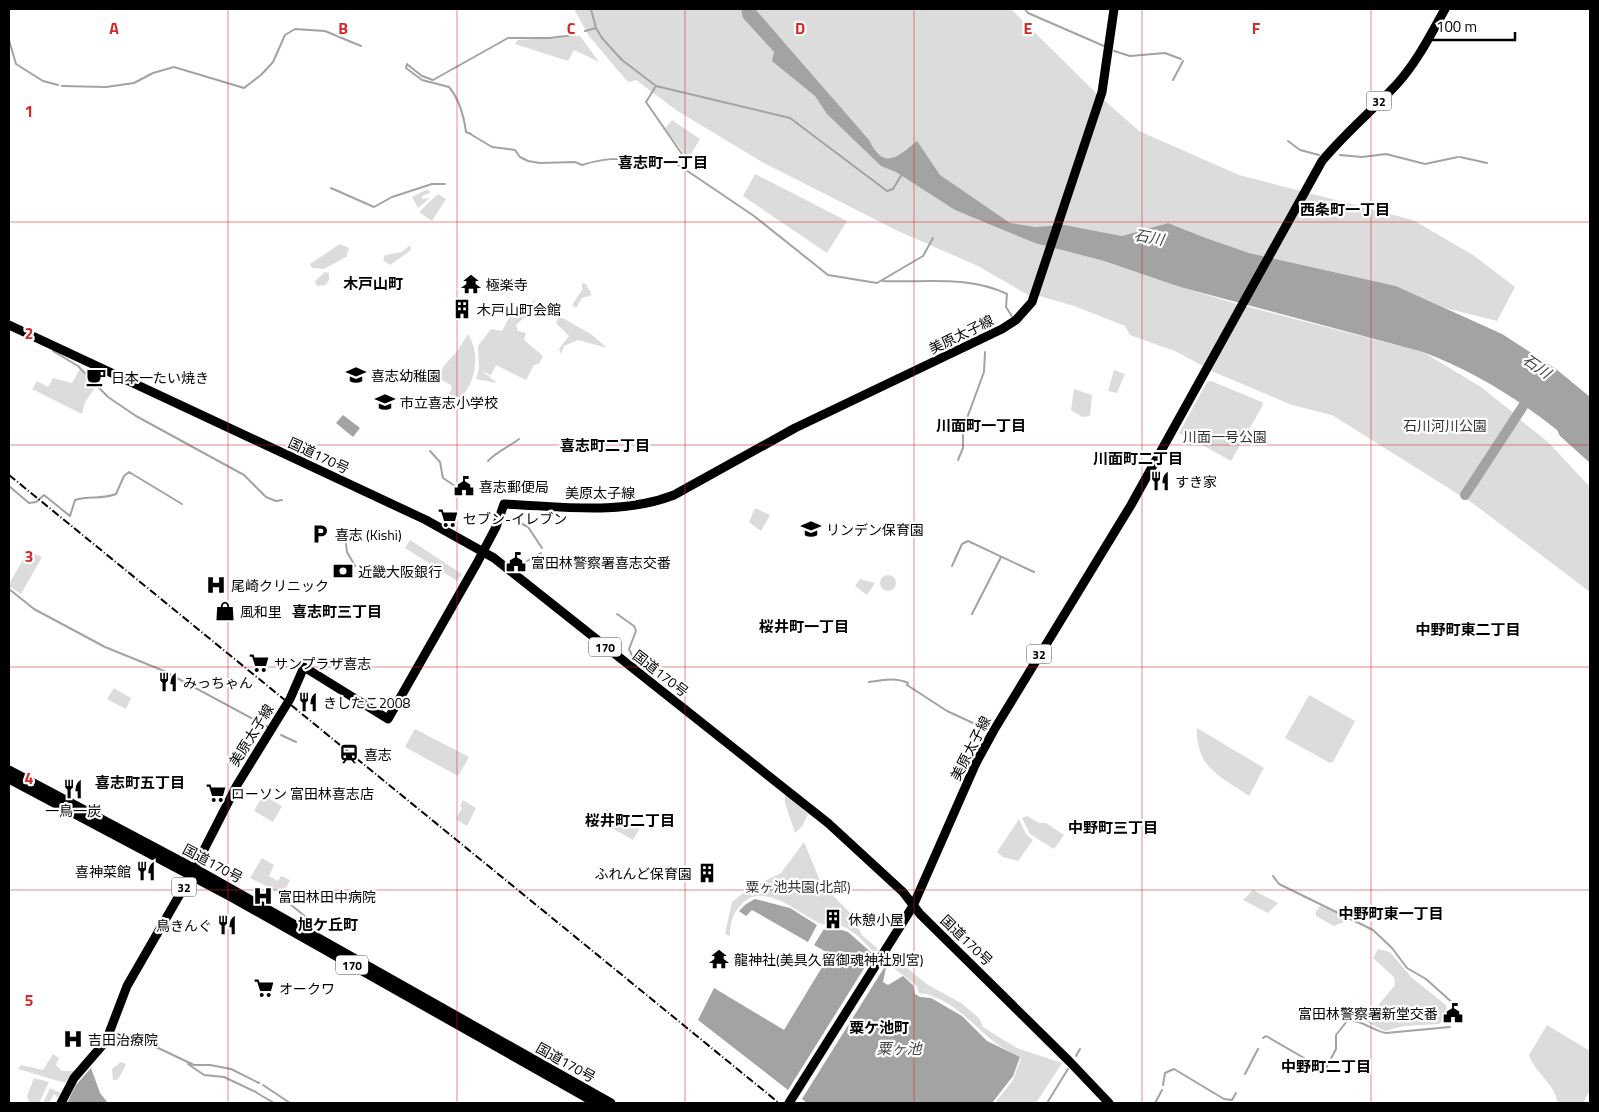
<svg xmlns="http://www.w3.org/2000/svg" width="1599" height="1112" font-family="'Titillium Web','Noto Sans JP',sans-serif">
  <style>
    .green { fill: #dcdcdc }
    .water { fill: #a3a3a3 }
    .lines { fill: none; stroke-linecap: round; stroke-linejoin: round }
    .stream { stroke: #a3a3a3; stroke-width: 2 }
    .river { stroke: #a3a3a3; stroke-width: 10 }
    .primary { stroke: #000; stroke-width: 9 }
    .trunk { stroke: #000; stroke-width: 9 }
    .rail { stroke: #000; stroke-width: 2; stroke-dasharray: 8 2.5 1 2.5; stroke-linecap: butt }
    .grid { fill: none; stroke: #d62828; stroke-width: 1; stroke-opacity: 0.55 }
    .labels { text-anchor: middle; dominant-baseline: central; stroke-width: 4.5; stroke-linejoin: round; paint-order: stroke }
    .shield { fill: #fff; stroke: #4c4c4c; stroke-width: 1 }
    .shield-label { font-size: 12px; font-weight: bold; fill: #000 }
    .poi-label { font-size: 14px; fill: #000; stroke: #fff; text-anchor: start }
    .street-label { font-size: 14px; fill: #000; stroke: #fff }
    .park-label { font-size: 14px; fill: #333; stroke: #fff }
    .neighbourhood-label { font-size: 15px; font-weight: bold; fill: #000; stroke: #fff }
    .water-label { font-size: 15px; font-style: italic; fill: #444; stroke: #fff }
    .grid-label { font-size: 16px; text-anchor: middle; font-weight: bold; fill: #d62828; stroke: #fff; stroke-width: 4.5; stroke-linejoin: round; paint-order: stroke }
  </style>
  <rect width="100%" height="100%" fill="#fff"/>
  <path class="green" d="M 574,9 L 1011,9 L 1097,94 L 1139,131 L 1239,175 L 1413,220 L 1473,255 L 1515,287 L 1497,321 L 1445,308 L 1396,286 L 1249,253 L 1206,238 L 1168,223 L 1122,236 L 1065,225 L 1058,249 L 1104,261 L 1180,287 L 1241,305 L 1423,352 L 1481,387 L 1516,415 L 1461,496 L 1332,415 L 1292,405 L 1216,373 L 1177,352 L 1130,335 L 1125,326 L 1074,306 L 1040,296 L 1030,296 L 978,266 L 900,232 L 762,162 L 676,110 L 636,80 L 630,82 L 626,80 L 589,36 Z
    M 580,36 L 599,62 L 574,50 L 568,61 L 515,44 L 518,40 Z
    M 672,120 L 700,139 L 688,159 L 665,128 Z
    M 755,174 L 847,221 L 827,253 L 743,196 Z
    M 426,190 L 430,191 L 430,193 L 422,196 L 422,199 L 430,198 L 418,208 L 412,197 Z
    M 438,194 L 446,199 L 432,221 L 419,212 Z
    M 340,244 L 349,248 L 346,257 L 324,269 L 312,268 L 310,264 Z
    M 410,245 L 411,250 L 390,265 L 383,260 L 385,255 L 402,252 Z
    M 325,272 L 329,273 L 329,280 L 325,285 L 317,286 L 315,281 Z
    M 582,283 L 586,284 L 592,295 L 582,298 L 576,308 L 572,305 L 582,290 Z
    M 536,299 L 530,312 L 516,325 L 518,331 L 526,333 L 524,340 L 543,356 L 539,364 L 534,365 L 526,380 L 496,365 L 491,375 L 482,371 L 497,383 L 476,379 L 479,369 L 478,346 L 491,329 L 502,331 L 509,318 L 520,306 L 526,307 Z
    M 559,316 L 591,334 L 607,348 L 578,340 L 564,346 L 561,354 L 559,349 L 569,336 L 556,323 Z
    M 468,334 C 482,356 475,387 455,404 L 446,398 L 452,389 L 451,385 L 440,379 L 443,367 L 458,350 Z
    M 80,369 L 96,386 L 85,402 L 82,414 L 32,389 L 37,381 L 48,387 L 53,378 L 72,383 Z
    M 1114,370 L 1125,374 L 1117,393 L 1108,391 Z
    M 1211,381 L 1262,402 L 1263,405 L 1231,461 L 1199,443 L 1208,428 L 1198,444 L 1179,433 L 1207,382 Z
    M 1074,389 L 1092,395 L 1090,416 L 1082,417 L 1071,410 Z
    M 1519,419 L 1548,442 L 1590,487 L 1590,592 L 1467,499 Z
    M 755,508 L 770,515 L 761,531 L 749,522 Z
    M 410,540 L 462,574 L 457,581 L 405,548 Z
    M 28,551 L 42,557 L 21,594 L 9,586 L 9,584 Z
    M880 583a8 8 0 1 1 16 0a8 8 0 1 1-16 0Z
    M 860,579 L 875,583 L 867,595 L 855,586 Z
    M 114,688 L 131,698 L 126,709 L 107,699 Z
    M 1309,695 L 1355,721 L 1333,762 L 1330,763 L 1285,738 Z
    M 1197,728 L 1264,768 L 1249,796 C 1220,776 1196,768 1197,728 Z
    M 415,729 L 469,757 L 458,776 L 405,747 Z
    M 263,795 L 282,806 L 273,822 L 254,811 Z
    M 788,795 L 808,814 L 803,825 L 795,833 L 785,803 L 785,796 Z
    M 463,800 L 476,808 L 467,826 L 456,819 L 462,808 L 460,806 Z
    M 607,810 L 640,828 L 633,840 L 601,822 Z
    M 1027,816 L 1039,823 L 1046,823 L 1064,835 L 1054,849 L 1030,834 L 1022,818 Z
    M 1019,819 L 1026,834 L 1033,840 L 1018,861 L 1003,857 L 997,852 Z
    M 804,842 L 821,883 L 851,914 L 862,935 L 878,949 L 874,952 C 865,944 854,930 842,926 C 834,924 826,926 819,923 C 797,913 763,880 741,905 C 732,914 730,925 730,936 L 725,934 L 732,902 L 748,889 L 781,873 Z
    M 262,858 L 274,865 L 269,876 L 278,881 L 281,876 L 290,880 L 283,894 L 250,878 Z
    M 1253,890 L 1278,903 L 1268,913 L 1243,900 Z
    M 1320,906 L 1340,914 L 1344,922 L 1334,926 L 1316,916 L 1316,912 Z
    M 1378,949 L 1390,952 L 1412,978 L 1446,1005 L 1448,1016 L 1439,1024 L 1404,1026 L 1385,1031 L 1355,1016 L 1353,1013 L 1371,1014 L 1395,985 L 1394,977 L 1373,958 Z
    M 891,955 L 928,985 L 961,1003 L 979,1018 L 983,1027 L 1002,1039 L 1017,1048 L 1062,1063 L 1036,1103 L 995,1103 L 1013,1080 L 1021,1058 C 1014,1053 1005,1050 997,1044 C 974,1027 951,996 919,993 L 917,986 L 887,963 Z
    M 1547,1025 L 1590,1051 L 1590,1090 L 1583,1103 L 1558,1103 C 1553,1081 1534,1072 1529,1055 Z
    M 53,1054 L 59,1058 L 56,1065 L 62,1071 L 76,1071 L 65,1083 L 18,1069 L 21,1065 L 43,1070 Z
    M 121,1062 L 126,1064 C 123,1070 121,1076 117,1080 L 113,1080 L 112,1069 Z
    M 34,1078 L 49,1082 L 39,1103 L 29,1103 L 27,1096 Z
    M 50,1088 L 61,1093 L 58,1098 L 54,1094 L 49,1103 L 43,1103 Z"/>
  <path class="water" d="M 741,9 L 755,9 L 869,140 C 884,171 898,157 917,141 L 940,175 L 1010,223 L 1035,227 L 1065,225 L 1122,236 L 1168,223 L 1206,238 L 1249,253 L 1396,286 L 1502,334 L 1556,369 L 1590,397 L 1590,463 L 1560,436 L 1557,430 C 1515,397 1473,371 1423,352 L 1180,287 L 1104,261 L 1035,243 L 955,210 L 896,172 L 881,166 L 827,114 L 815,96 L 772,61 L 774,52 L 743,18 Z
    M 343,415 L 360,428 L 353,437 L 336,423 Z
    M 755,899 L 790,908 L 817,925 L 808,942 L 752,910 L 746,916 L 739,911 L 746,904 Z
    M 836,928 L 848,932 L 873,954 L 788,1090 L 698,1020 L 714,988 L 784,1030 L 830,954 L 814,945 L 824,929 Z
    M 887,963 L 883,982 L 888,985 L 903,976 L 913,985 L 915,994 L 920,997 L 931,998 L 962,1016 L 987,1041 L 1020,1057 L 1013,1076 L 992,1103 L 807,1103 L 802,1099 Z
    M 91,1068 L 100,1093 L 108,1103 L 67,1103 L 76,1085 Z"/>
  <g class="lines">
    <path class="stream" d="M 591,9 L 596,28 L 602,38 L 622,60 L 656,86 L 790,118 L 887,191 L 893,189 L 902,174
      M 1025,9 L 1028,13 L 1104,46
      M 585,31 L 596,28
      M 9,40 L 16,64 L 43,81 L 58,85
      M 1114,51 L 1130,56 L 1165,53 L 1181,59
      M 407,64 L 406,68 L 422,80 L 449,87 C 459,99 464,117 466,132 L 471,134
      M 408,65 L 422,76 L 433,80 L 508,38 L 549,38 L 575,35
      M 1173,80 L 1183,61
      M 62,86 L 106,87 L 134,83 L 153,73 L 174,67 L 244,88 L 261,75 L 273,62 L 285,35 L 295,29 L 325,31 L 361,46
      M 656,86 L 646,102 L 684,157 L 683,168 L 754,216 L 828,275 L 877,283 L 923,256 L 933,238
      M 472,135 L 492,147 L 515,150 L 520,157 L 528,161 L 540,163 L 575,162 L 582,165 C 604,158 617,158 641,160
      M 1288,141 L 1300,150 L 1319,155
      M 1340,155 L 1362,157 L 1386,154 L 1425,164 L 1458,157
      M 1460,157 L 1487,163
      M 652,160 L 671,161 L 683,168
      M 331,188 L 374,207 L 392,197 L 432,184 L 445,184
      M 883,281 C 924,283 969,275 1007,294 L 1006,307 L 1013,318
      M 53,351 L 78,366 L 108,397 L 136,416 L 244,475 L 266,497 L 276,501 L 282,500
      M 430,451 L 440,462 L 443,478 L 467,494
      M 958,460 L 963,448 L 963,429 L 984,372 L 985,352
      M 488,461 C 497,451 509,447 519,439
      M 9,486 L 29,503 L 36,502 L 44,495 L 70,516 L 75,500 C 89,495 101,500 116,494 L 124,476 L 129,472 L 182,504
      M 511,518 L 528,527 L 542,548
      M 345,536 L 347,552 L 355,566
      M 952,566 L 962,544 L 968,541 L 1034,572
      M 517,567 L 541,553
      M 9,589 L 34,609 L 105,647 L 164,671 L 268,727
      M 617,614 L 634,626 L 636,631 L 629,649 L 636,664
      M 972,614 L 1001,557
      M 869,682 C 882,680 896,677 908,683 L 907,685 L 947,711 L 986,729
      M 281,735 L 296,742
      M 1273,876 L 1279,884 L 1373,930 L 1392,948 L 1407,968 L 1426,979 L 1455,1005
      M 290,904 L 307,918 L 304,924
      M 1263,1038 L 1266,1036 L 1325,1070 L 1336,1049 L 1336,1035 L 1347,1021 C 1361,1019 1373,1031 1386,1033 L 1450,1027
      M 110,1042 L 154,1046 L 194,1065 L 210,1065 L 231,1069 L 259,1083
      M 1076,1056 L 1080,1049
      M 188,1064 L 204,1075 L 224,1077 L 256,1092
      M 1245,1074 L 1258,1049
      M 263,1085 L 290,1103
      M 1163,1085 L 1165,1073 L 1174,1069 L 1224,1099 L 1232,1100 L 1236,1093
      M 257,1093 L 274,1103
      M 1047,1103 L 1068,1069
      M 1155,1103 L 1162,1090"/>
    <path class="river" d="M 1465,495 L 1531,394"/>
    <path class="primary" d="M 61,1103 L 74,1078 L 106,1041 L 127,986 L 191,875 L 237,785 L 290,699 L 304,667 L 388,719 L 477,563 L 496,527 L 504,504 C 560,506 620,516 674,495 L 795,428 L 1002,329 L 1016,320 L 1032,302 L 1102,92 L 1114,9
      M 789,1103 L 913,906 L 976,763 L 994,730 L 1131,505 L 1322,161 C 1345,133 1372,111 1397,84 C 1417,62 1431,34 1445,9"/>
    <path class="trunk" d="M 9,325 L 426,520 L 494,558 L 828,823 L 903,892 L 920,914 L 1070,1062 L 1109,1103
      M 9,770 L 203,873 L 611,1103
      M 9,779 L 233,898 L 596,1103"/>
    <path class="rail" d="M 9,475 L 779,1103"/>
  </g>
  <path class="grid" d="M 228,9 L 228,1103M 457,9 L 457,1103M 685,9 L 685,1103M 914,9 L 914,1103M 1142,9 L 1142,1103M 1371,9 L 1371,1103M 9,222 L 1590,222M 9,445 L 1590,445M 9,667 L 1590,667M 9,890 L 1590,890"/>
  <defs>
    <symbol id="temple-bare" viewBox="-9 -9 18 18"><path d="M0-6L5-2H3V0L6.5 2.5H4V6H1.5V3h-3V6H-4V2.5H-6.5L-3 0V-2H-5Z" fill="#000" stroke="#fff" stroke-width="2.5" paint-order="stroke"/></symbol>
    <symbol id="building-bare" viewBox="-9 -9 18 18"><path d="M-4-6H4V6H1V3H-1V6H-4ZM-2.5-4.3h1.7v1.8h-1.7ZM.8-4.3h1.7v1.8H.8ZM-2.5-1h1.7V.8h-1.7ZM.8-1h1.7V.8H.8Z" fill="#000" stroke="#fff" stroke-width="2.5" paint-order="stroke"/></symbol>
    <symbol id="school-bare" viewBox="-9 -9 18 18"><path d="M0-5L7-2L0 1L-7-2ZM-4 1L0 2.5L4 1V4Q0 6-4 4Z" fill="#000" stroke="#fff" stroke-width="2.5" paint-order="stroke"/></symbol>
    <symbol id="cafe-bare" viewBox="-9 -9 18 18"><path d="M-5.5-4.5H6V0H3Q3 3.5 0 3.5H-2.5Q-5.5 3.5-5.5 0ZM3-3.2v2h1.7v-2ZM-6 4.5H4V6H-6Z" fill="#000" stroke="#fff" stroke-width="2.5" paint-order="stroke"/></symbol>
    <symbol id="restaurant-bare" viewBox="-9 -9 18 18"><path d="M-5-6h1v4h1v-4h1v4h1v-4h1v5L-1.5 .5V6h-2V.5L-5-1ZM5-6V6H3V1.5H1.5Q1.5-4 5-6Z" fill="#000" stroke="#fff" stroke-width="2.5" paint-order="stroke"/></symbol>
    <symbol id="civic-bare" viewBox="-9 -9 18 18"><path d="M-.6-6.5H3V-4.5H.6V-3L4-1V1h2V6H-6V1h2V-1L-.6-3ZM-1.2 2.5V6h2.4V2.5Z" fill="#000" stroke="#fff" stroke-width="2.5" paint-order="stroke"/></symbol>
    <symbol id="supermarket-bare" viewBox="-9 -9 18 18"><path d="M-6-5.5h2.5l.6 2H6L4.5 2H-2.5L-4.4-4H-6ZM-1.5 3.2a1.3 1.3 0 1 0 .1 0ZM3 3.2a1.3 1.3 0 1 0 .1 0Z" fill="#000" stroke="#fff" stroke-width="2.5" paint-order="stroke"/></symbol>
    <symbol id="parking-bare" viewBox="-9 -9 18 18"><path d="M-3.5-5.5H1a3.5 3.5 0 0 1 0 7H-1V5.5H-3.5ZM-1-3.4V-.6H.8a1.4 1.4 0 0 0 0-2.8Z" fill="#000" stroke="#fff" stroke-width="2.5" paint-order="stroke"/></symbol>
    <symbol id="bank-bare" viewBox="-9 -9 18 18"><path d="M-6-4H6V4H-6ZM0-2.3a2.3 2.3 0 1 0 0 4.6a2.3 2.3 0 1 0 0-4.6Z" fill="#000" stroke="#fff" stroke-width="2.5" paint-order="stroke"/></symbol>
    <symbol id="hospital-bare" viewBox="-9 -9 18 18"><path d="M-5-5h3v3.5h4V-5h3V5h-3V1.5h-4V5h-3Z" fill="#000" stroke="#fff" stroke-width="2.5" paint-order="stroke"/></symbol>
    <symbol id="shop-bare" viewBox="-9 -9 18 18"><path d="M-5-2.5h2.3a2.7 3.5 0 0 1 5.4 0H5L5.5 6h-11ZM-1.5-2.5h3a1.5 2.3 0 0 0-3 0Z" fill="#000" stroke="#fff" stroke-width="2.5" paint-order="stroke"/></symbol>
    <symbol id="station-bare" viewBox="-9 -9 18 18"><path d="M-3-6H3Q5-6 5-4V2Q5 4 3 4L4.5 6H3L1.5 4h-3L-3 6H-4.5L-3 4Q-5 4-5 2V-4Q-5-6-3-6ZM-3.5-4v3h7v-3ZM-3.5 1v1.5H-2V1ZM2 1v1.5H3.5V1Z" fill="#000" stroke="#fff" stroke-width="2.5" paint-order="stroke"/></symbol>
  </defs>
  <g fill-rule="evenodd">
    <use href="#temple-bare" x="457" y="270" width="28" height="28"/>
    <use href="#building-bare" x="448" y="295" width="28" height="28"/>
    <use href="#school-bare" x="342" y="361" width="28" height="28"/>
    <use href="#cafe-bare" x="82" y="363" width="28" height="28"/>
    <use href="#school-bare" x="371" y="388" width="28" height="28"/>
    <use href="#restaurant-bare" x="1146" y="467" width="28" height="28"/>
    <use href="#civic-bare" x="450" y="472" width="28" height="28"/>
    <use href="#supermarket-bare" x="434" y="504" width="28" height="28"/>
    <use href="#school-bare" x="797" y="515" width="28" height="28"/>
    <use href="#parking-bare" x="306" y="520" width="28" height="28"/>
    <use href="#civic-bare" x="502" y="548" width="28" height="28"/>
    <use href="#bank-bare" x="329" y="557" width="28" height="28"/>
    <use href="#hospital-bare" x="202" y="571" width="28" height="28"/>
    <use href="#shop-bare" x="211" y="597" width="28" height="28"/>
    <use href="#supermarket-bare" x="245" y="649" width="28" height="28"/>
    <use href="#restaurant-bare" x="154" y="668" width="28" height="28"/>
    <use href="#restaurant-bare" x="294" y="688" width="28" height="28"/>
    <use href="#station-bare" x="335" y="740" width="28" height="28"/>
    <use href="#restaurant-bare" x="59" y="775" width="28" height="28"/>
    <use href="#supermarket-bare" x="202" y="779" width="28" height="28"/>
    <use href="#restaurant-bare" x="132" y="857" width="28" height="28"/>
    <use href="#building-bare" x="693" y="859" width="28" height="28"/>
    <use href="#hospital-bare" x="249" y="882" width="28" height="28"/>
    <use href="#building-bare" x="819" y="905" width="28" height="28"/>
    <use href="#restaurant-bare" x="213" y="911" width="28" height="28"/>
    <use href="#temple-bare" x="705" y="945" width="28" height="28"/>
    <use href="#supermarket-bare" x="250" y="974" width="28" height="28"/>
    <use href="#civic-bare" x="1439" y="999" width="28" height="28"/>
    <use href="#hospital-bare" x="59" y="1025" width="28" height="28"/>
  </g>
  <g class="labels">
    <g class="shield">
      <rect x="1366.5" y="91.5" width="25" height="19" rx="4"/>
      <rect x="589" y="637.5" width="32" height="19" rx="4"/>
      <rect x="1026.5" y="644.5" width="25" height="19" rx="4"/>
      <rect x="171.5" y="877.5" width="25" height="19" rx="4"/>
      <rect x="336" y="955.5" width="32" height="19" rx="4"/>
    </g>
    <g class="shield-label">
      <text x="1379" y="101">32</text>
      <text x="605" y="647">170</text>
      <text x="1039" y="654">32</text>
      <text x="184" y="887">32</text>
      <text x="352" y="965">170</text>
    </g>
    <g class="poi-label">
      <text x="486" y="284">極楽寺</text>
      <text x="477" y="309">木戸山町会館</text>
      <text x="371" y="375">喜志幼稚園</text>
      <text x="111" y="377">日本一たい焼き</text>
      <text x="400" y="402">市立喜志小学校</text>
      <text x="1175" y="481">すき家</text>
      <text x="479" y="486">喜志郵便局</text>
      <text x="463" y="518">セブン-イレブン</text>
      <text x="826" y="529">リンデン保育園</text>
      <text x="335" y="534">喜志 (Kishi)</text>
      <text x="531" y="562">富田林警察署喜志交番</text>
      <text x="358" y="571">近畿大阪銀行</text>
      <text x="231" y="585">尾崎クリニック</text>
      <text x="240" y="611">風和里</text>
      <text x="274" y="663">サンプラザ喜志</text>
      <text x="183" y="682">みっちゃん</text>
      <text x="323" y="702">きしたこ2008</text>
      <text x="364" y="754">喜志</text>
      <text x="231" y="793">ローソン 富田林喜志店</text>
      <text x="73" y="810" text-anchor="middle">一鳥一炭</text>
      <text x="131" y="871" text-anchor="end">喜神菜館</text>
      <text x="692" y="873" text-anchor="end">ふれんど保育園</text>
      <text x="278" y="896">富田林田中病院</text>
      <text x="848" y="919">休憩小屋</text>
      <text x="212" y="925" text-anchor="end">鳥きんぐ</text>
      <text x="734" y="959">龍神社(美具久留御魂神社別宮)</text>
      <text x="279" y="988">オークワ</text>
      <text x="1438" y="1013" text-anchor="end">富田林警察署新堂交番</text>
      <text x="88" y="1039">吉田治療院</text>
    </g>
    <g class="street-label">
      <text transform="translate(961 334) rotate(-26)">美原太子線</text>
      <text transform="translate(319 455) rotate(25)">国道170号</text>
      <text x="600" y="492">美原太子線</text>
      <text transform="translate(661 673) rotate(38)">国道170号</text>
      <text transform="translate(251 735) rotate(-58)">美原太子線</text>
      <text transform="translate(970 748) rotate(-63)">美原太子線</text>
      <text transform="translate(213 863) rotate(28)">国道170号</text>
      <text transform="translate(967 940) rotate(44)">国道170号</text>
      <text transform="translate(566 1062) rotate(29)">国道170号</text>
    </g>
    <g class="park-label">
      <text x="1445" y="425">石川河川公園</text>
      <text x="1225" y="436">川面一号公園</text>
      <text x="798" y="886">粟ヶ池共園(北部)</text>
    </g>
    <g class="neighbourhood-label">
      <text x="663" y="162">喜志町一丁目</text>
      <text x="1345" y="209">西条町一丁目</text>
      <text x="373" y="283">木戸山町</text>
      <text x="981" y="425">川面町一丁目</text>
      <text x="605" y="445">喜志町二丁目</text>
      <text x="1138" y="458">川面町二丁目</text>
      <text x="337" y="611">喜志町三丁目</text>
      <text x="804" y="626">桜井町一丁目</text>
      <text x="1468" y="629">中野町東二丁目</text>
      <text x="140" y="782">喜志町五丁目</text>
      <text x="630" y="820">桜井町二丁目</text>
      <text x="1113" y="827">中野町三丁目</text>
      <text x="1391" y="913">中野町東一丁目</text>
      <text x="328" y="924">旭ケ丘町</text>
      <text x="879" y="1027">粟ケ池町</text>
      <text x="1326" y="1066">中野町二丁目</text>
    </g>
    <g class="water-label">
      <text transform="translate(1149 237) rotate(10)">石川</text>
      <text transform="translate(1537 366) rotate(35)">石川</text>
      <text x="899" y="1048">粟ヶ池</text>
    </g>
  </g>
  <g class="grid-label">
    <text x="114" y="34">A</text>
    <text x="343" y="34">B</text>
    <text x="571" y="34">C</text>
    <text x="800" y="34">D</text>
    <text x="1028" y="34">E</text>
    <text x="1256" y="34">F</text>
    <text x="29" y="117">1</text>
    <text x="29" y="339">2</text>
    <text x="29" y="562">3</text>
    <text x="29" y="784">4</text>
    <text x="29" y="1006">5</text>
  </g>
  <rect width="1599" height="1112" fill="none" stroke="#000000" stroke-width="20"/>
  <path d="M1429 32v8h86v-8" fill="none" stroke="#000000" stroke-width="2.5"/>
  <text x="1436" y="32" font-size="15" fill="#000000" stroke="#ffffff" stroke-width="4" paint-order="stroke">100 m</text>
</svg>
